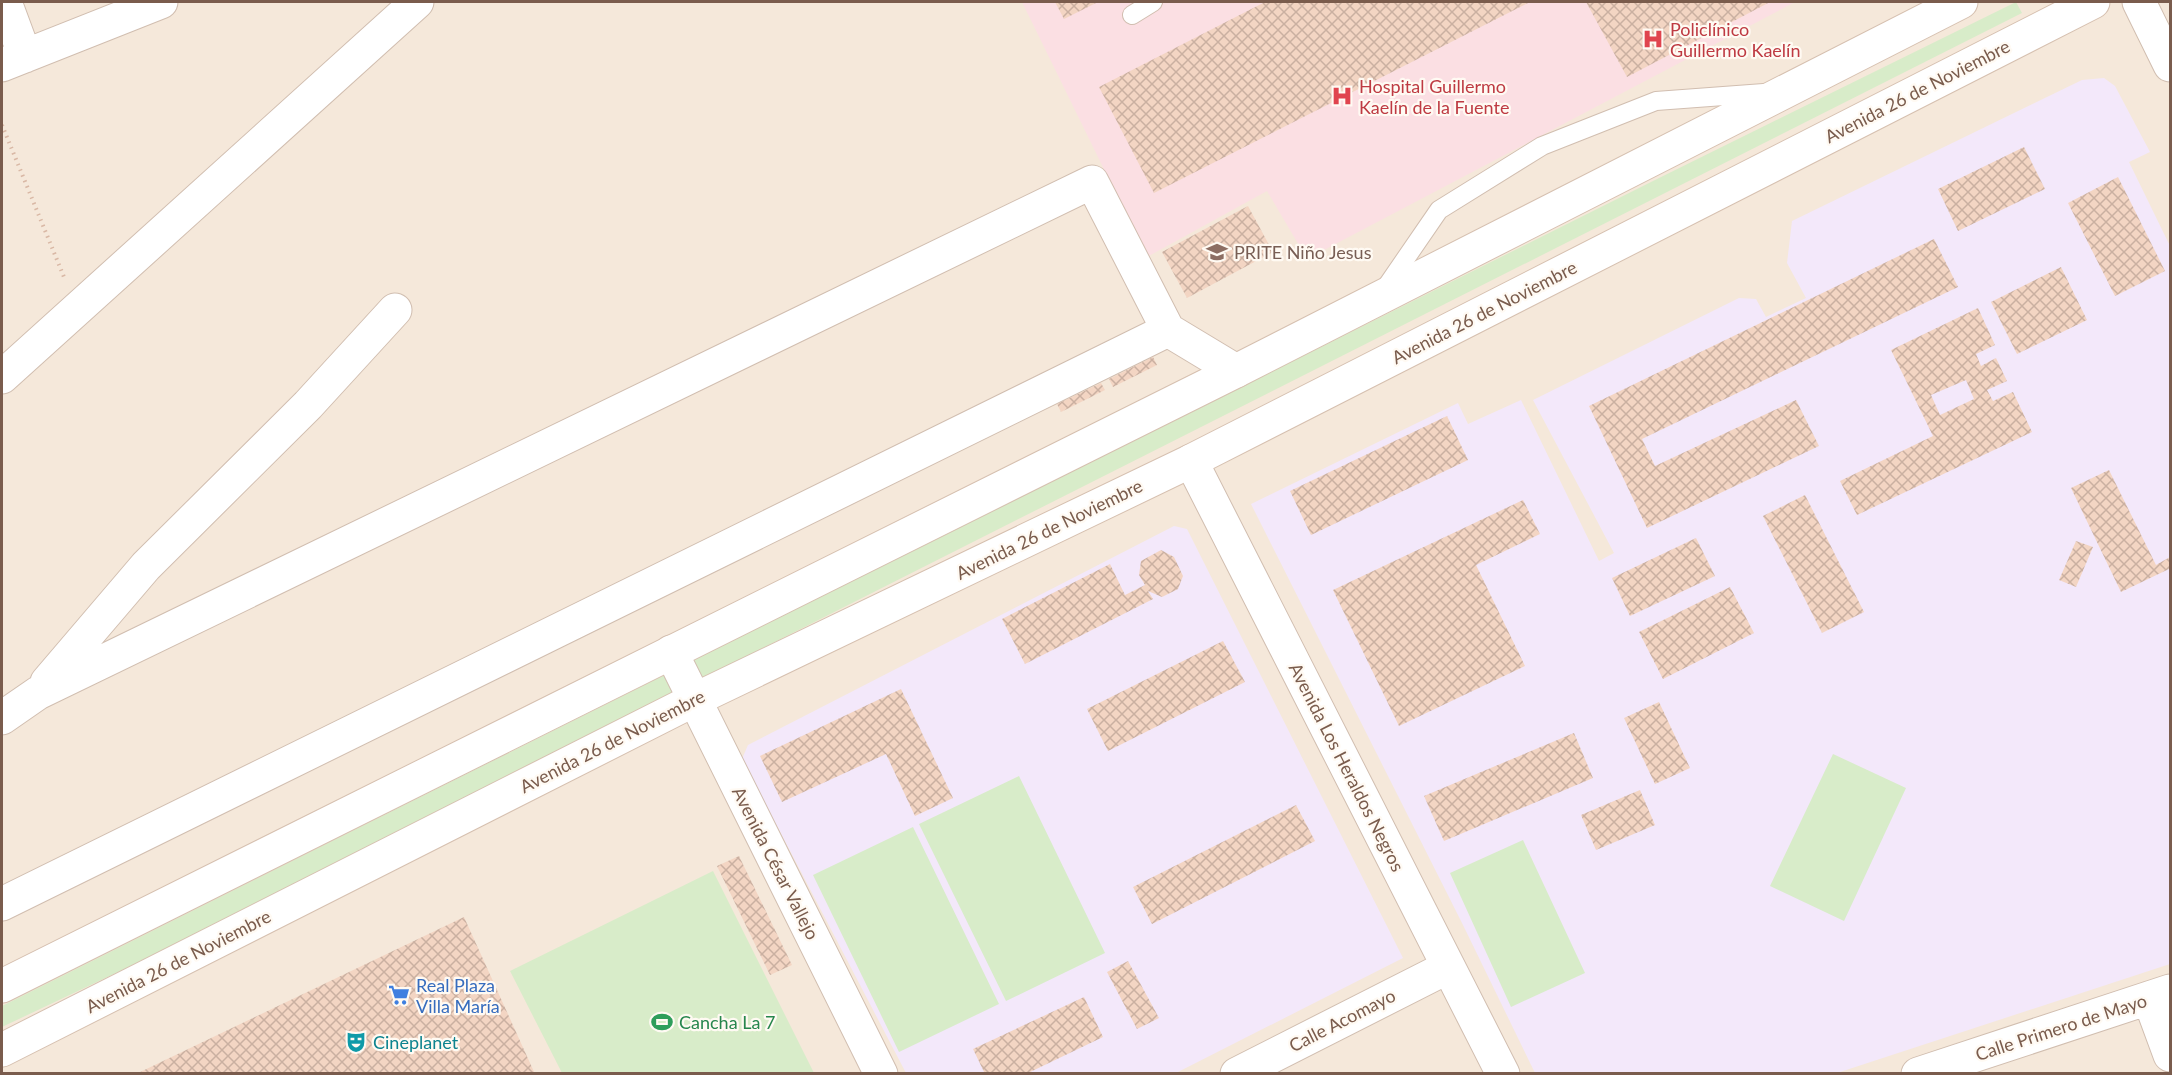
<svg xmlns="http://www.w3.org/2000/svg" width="2172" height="1075" font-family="Lato,sans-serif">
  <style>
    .residential { fill: #f5e8da }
    .education { fill: #f3e8fa }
    .medical { fill: #fbdfe3 }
    .green { fill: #d8ecc9 }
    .building { fill: url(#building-cross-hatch); fill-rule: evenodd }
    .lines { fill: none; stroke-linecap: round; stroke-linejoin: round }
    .service-casing { stroke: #d1beb0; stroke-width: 20 }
    .minor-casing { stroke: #d1beb0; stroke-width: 35 }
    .tertiary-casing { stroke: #d1beb0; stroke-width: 35 }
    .secondary-casing { stroke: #d6c0b0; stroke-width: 35 }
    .path { stroke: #d9b8a5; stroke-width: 4; stroke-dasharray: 1.5 4.5; stroke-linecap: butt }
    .service { stroke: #fff; stroke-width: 18 }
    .minor { stroke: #fff; stroke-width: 33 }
    .tertiary { stroke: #fff; stroke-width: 33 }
    .secondary { stroke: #fff; stroke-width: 33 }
    .labels { text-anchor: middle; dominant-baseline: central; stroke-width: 4.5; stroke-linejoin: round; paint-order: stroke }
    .health-label { font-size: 18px; fill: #be3a42; stroke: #fffaf3; text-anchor: start }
    .street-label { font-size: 18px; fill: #7a5c4d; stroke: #fffaf3 }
    .education-label { font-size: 18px; fill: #785e54; stroke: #fffaf3; text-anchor: start }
    .shop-label { font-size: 18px; fill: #366cbe; stroke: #fffaf3; text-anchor: start }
    .leisure-label { font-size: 18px; fill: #27864d; stroke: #fffaf3; text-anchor: start }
    .culture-label { font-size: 18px; fill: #0d838f; stroke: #fffaf3; text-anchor: start }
  </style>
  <defs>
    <pattern id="building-cross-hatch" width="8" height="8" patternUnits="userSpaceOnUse" patternTransform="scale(1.5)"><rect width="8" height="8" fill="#f3d5c3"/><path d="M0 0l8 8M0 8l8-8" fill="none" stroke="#cab0a1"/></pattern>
  </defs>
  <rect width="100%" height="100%" fill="#fdf6ec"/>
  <path class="residential" d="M 2,2 L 2170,2 L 2170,1073 L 2,1073 Z"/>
  <path class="education" d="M 2104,78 L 2115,86 L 2150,152 L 2129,162 L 2170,246 L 2170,964 L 1837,1073 L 1535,1073 L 1463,925 L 1251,504 L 1458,403 L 1468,424 L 1521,400 L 1599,561 L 1614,553 L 1533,400 L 1739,298 L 1756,299 L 1766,317 L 1806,298 L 1787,263 L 1792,221 L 2082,80 Z
    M 1174,526 L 1187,529 L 1403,958 L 1176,1073 L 906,1073 L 742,759 L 748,745 Z"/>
  <path class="medical" d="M 1022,2 L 1795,2 L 1307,259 L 1267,191 L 1147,257 Z"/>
  <path class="green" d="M 2016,2 L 2022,13 L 154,955 L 2,1027 L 2,1006 L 1655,180 Z
    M 1833,754 L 1906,788 L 1844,921 L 1770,886 Z
    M 1019,776 L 1105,953 L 1006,1001 L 919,824 Z
    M 913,827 L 999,1004 L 899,1052 L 813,875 Z
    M 1523,840 L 1585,973 L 1511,1007 L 1450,873 Z
    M 713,871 L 814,1073 L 562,1073 L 510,971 Z"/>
  <path class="building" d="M 1055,2 L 1098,2 L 1064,19 Z
    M 1265,2 L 1530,2 L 1154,193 L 1099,87 Z
    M 1586,2 L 1770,2 L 1627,77 Z
    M 2024,147 L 2045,189 L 1958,231 L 1938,189 Z
    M 2118,177 L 2165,271 L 2115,296 L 2068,203 Z
    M 1248,206 L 1273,252 L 1187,298 L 1162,252 Z
    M 1934,239 L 1958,287 L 1642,439 L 1655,466 L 1796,400 L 1819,446 L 1647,528 L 1589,406 Z
    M 2061,267 L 2087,320 L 2017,354 L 1991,302 Z
    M 1978,308 L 1995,345 L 1976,354 L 1981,366 L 1996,358 L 2007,381 L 1987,390 L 1993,401 L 2013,392 L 2032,432 L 1857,515 L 1840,481 L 1933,436 L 1891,350 ZM 1966,380 L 1974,399 L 1940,415 L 1931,395 Z
    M 1153,357 L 1157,365 L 1113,387 L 1109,379 Z
    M 1101,383 L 1105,390 L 1061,412 L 1057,404 Z
    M 1447,416 L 1468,460 L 1311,535 L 1290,491 Z
    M 2109,470 L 2156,565 L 2170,557 L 2170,573 L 2169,569 L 2121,592 L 2071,488 Z
    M 1805,495 L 1864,612 L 1822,633 L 1763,516 Z
    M 1523,500 L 1540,534 L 1476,565 L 1525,666 L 1399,726 L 1333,590 Z
    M 1696,538 L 1715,576 L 1630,616 L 1612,578 Z
    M 2076,541 L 2093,547 L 2076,587 L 2059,580 Z
    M 1161,550 L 1174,557 L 1183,576 L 1178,589 L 1162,597 L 1148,591 L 1153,599 L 1025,664 L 1002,619 L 1110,564 L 1125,595 L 1145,585 L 1139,575 L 1141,561 Z
    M 1730,587 L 1754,633 L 1663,679 L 1639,632 Z
    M 1223,641 L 1245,682 L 1108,751 L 1087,709 Z
    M 901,689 L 953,798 L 915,816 L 886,754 L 782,802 L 760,756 Z
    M 1659,702 L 1690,768 L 1655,784 L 1624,718 Z
    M 1574,733 L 1593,778 L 1444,841 L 1424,796 Z
    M 1640,790 L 1655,825 L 1596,850 L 1581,815 Z
    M 1296,805 L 1315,841 L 1152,924 L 1133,887 Z
    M 739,856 L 792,965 L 770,975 L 717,866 Z
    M 464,917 L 535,1074 L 136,1074 Z
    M 1128,961 L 1159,1018 L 1137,1029 L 1107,972 Z
    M 1084,997 L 1103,1037 L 1026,1074 L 985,1074 L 973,1049 Z"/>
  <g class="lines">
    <defs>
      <path id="service" d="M 1132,15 L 1153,2
        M 1384,290 L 1439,210 L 1542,146 L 1656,101 L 1764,93"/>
      <path id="minor" d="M 5,2 L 25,56
        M 2,65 L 161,2
        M 2,377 L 417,2
        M 671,652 L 881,1074
        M 47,682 L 146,566 L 308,405 L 395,310
        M 2,718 L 38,693 L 1092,182 L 1168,330 L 1236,371
        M 2,904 L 1168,330
        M 2149,998 L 2170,1055
        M 1237,1074 L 1448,967
        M 1918,1074 L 2170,991"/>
      <path id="tertiary" d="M 2139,2 L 2170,65
        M 1191,461 L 1503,1074"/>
      <path id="secondary" d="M 2,986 L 1236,371 L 1961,2
        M 2,1050 L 694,700 L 1191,461 L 2093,2"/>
    </defs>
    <use href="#service" class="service-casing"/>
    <use href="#minor" class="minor-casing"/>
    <use href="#tertiary" class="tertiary-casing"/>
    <use href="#secondary" class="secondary-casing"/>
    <path class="path" d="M 2,125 L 64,277"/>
    <use href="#service" class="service"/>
    <use href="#minor" class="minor"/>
    <use href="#tertiary" class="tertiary"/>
    <use href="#secondary" class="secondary"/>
  </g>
  <defs>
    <symbol id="hospital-bare" viewBox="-9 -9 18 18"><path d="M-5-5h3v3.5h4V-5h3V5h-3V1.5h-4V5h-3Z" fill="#e0444e" stroke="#fffaf3" stroke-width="2.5" paint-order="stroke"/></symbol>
    <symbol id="school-bare" viewBox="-9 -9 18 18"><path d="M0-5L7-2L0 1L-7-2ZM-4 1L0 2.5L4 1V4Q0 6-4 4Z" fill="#8d6e63" stroke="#fffaf3" stroke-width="2.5" paint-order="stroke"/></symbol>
    <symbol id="supermarket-bare" viewBox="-9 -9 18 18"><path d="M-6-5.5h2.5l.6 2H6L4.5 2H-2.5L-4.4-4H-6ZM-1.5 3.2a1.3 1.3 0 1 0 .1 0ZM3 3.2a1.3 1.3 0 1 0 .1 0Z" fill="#3f7fe0" stroke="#fffaf3" stroke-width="2.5" paint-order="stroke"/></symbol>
    <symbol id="stadium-bare" viewBox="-9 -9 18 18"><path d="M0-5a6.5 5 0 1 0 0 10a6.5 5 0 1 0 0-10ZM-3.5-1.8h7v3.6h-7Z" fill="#2e9e5b" stroke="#fffaf3" stroke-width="2.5" paint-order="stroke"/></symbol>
    <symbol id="theatre-bare" viewBox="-9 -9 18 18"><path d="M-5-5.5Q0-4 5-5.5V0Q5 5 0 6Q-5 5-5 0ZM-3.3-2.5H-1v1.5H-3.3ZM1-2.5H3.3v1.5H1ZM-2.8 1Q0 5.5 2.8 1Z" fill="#0f9aa8" stroke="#fffaf3" stroke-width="2.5" paint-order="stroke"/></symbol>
  </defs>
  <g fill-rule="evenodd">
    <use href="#hospital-bare" x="1638" y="24" width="30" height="30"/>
    <use href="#hospital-bare" x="1327" y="81" width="30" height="30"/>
    <use href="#school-bare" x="1202" y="237" width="30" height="30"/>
    <use href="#supermarket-bare" x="384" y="980" width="30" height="30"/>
    <use href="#stadium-bare" x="647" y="1007" width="30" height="30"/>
    <use href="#theatre-bare" x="341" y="1027" width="30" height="30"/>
  </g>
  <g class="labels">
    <g class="health-label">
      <text x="1670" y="29">Policlínico<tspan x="1670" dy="21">Guillermo Kaelín</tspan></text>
      <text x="1359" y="86">Hospital Guillermo<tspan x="1359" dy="21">Kaelín de la Fuente</tspan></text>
    </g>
    <g class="street-label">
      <text transform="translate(1917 91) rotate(-27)">Avenida 26 de Noviembre</text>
      <text transform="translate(1484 312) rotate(-27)">Avenida 26 de Noviembre</text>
      <text transform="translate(1049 529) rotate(-26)">Avenida 26 de Noviembre</text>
      <text transform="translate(612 741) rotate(-27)">Avenida 26 de Noviembre</text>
      <text transform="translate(1347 767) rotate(63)">Avenida Los Heraldos Negros</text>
      <text transform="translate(776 863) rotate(63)">Avenida César Vallejo</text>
      <text transform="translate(178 961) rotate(-27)">Avenida 26 de Noviembre</text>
      <text transform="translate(1342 1020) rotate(-27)">Calle Acomayo</text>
      <text transform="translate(2061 1027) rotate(-18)">Calle Primero de Mayo</text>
    </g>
    <g class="education-label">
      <text x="1234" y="252">PRITE Niño Jesus</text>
    </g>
    <g class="shop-label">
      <text x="416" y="985">Real Plaza<tspan x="416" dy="21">Villa María</tspan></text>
    </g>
    <g class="leisure-label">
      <text x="679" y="1022">Cancha La 7</text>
    </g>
    <g class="culture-label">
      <text x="373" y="1042">Cineplanet</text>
    </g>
  </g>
  <rect width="2172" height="1075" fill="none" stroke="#7a5c4d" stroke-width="6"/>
</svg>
